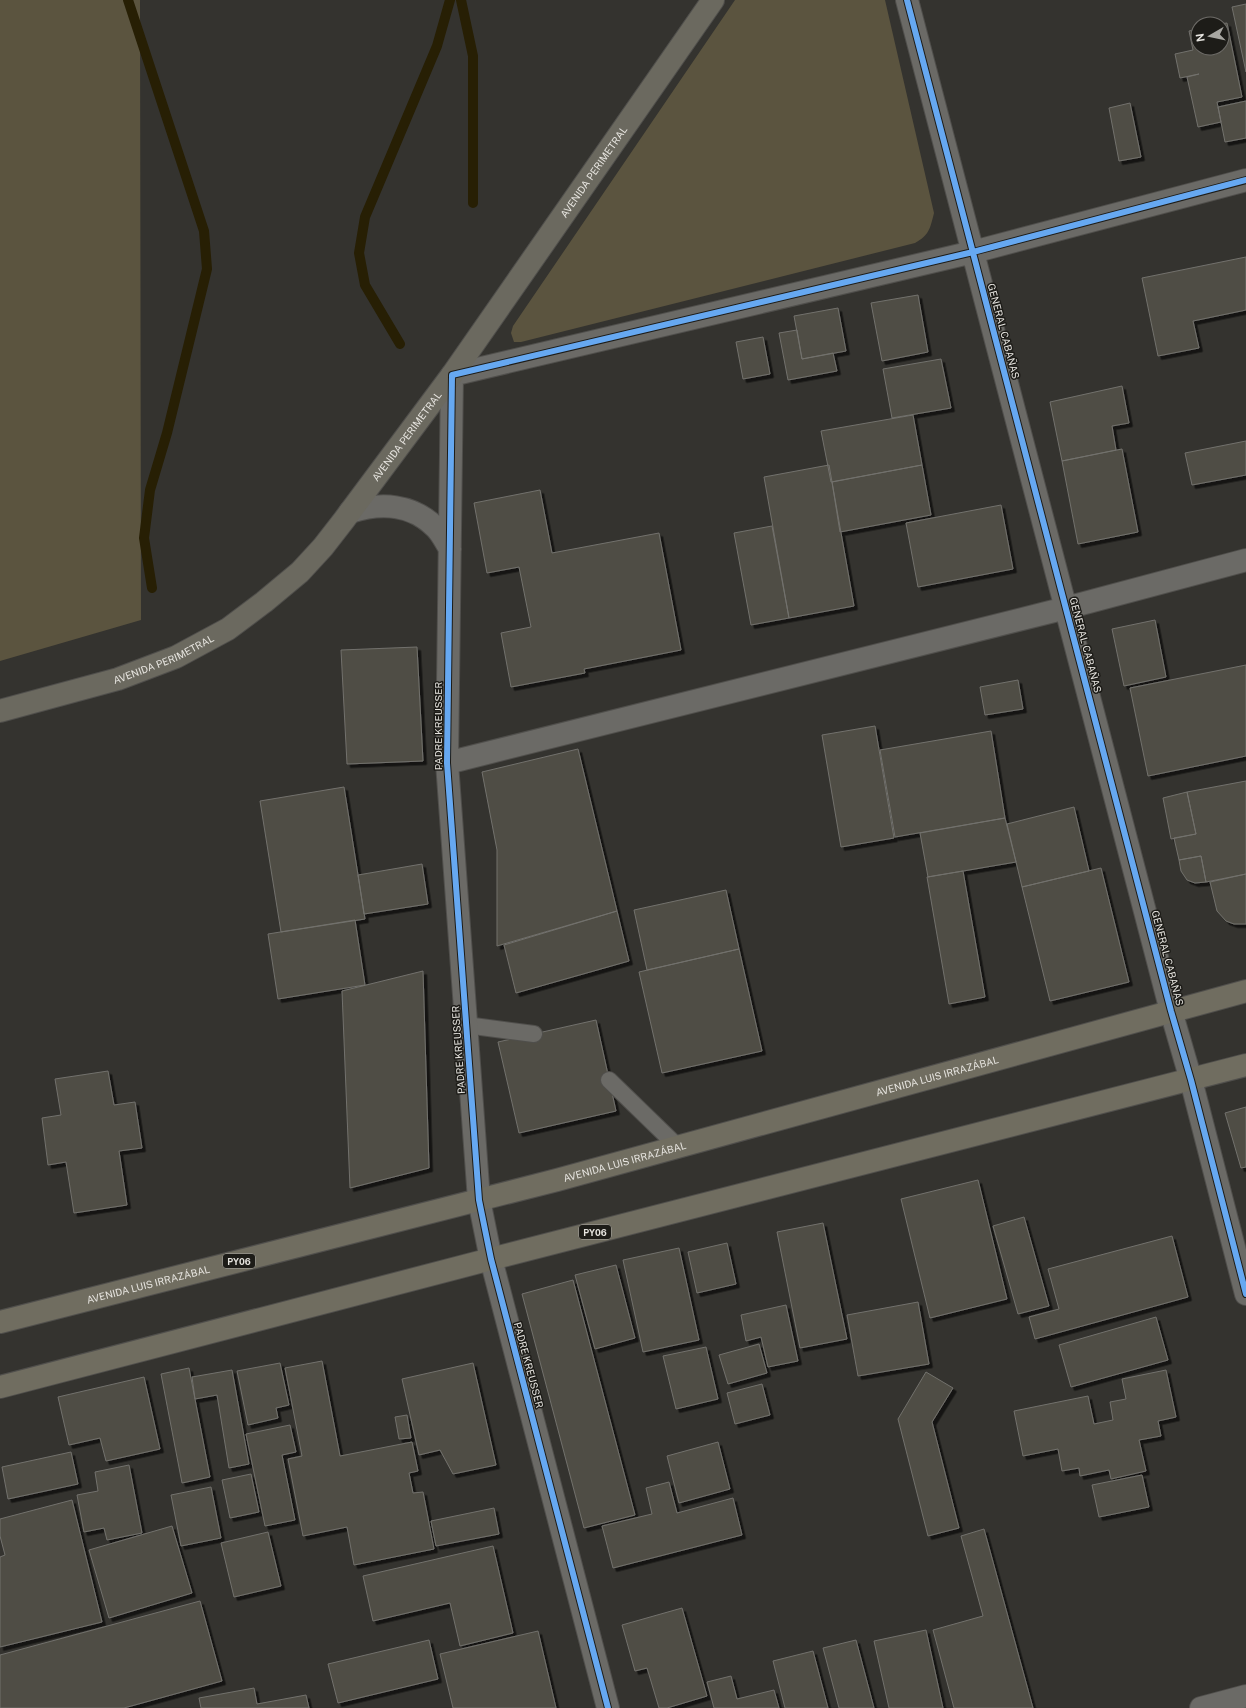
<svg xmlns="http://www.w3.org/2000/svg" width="1246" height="1708" font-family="'Public Sans',sans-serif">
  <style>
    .green { fill: #5b543f }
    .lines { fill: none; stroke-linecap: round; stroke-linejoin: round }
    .stream { stroke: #271f04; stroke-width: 10 }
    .building { fill: #504e44; stroke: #72716d; filter: url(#shadow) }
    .service-casing { stroke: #504f4c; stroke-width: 18 }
    .minor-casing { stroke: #504f4c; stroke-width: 24 }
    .primary-casing { stroke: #504f4c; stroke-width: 24 }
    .trunk-casing { stroke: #504f4c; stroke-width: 24 }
    .service { stroke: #6b6a66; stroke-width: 16 }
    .minor { stroke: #6b6a66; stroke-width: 22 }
    .primary { stroke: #6b695f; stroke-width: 22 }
    .trunk { stroke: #706d60; stroke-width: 22 }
    .cycleway-casing { stroke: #1d1c18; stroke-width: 8 }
    .cycleway { stroke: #66a8f1; stroke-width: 6 }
    .labels { text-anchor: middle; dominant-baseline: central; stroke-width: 3; stroke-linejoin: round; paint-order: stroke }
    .shield { fill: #1d1c18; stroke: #aaa9a4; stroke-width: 1 }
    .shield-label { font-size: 9px; font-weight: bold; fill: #e7e5e0 }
    .street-label { font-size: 10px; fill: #e7e5e0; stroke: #1d1c18 }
  </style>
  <defs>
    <filter id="shadow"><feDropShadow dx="3.5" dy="3.5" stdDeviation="0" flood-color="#0009"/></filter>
  </defs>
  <rect width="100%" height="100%" fill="#34332f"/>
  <path class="green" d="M 0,0 L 140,0 L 141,620 L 0,661 Z
    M 735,0 L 885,0 L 934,213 C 930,229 929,235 915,243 L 521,342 L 514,342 L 511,333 L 513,326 Z"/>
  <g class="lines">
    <path class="stream" d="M 128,0 L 204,231 L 207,269 L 167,433 L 150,490 L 144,538 L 152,588
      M 461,0 L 473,56 L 473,203
      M 400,344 L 365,285 L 359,253 L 365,217 L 437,46 L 450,0"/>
  </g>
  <path class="building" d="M 1246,4 L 1246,72 L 1232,7 Z
    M 1227,23 L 1242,97 L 1217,102 L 1221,122 L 1198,127 L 1187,77 L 1199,74 L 1180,78 L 1175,54 L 1193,50 L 1189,31 L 1198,29 L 1198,48 L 1222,48 L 1222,24 L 1220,24 Z
    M 1246,101 L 1246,138 L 1225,142 L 1218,107 Z
    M 1130,103 L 1141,157 L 1119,161 L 1109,108 Z
    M 1246,257 L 1246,310 L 1193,321 L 1199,348 L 1158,356 L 1142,278 Z
    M 918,295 L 928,352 L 882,361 L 871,303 Z
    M 838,308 L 846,351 L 802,359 L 794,316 Z
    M 797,330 L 802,359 L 833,353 L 837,371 L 788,380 L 779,333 Z
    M 763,337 L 770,374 L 743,379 L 736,342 Z
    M 941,359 L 951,408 L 892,418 L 883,369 Z
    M 1122,386 L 1129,423 L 1112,426 L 1116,450 L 1062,461 L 1050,402 Z
    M 913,415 L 922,465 L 831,482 L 821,431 Z
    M 1246,441 L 1246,475 L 1192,485 L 1185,453 Z
    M 1122,449 L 1138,532 L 1078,544 L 1062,461 Z
    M 829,465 L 854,606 L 789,618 L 764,477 Z
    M 922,465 L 931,515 L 840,532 L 832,482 Z
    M 540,490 L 552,553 L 659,533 L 681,650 L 584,669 L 585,673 L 511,687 L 501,633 L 531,627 L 519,567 L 487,573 L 474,503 Z
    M 1001,505 L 1013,569 L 918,587 L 906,523 Z
    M 772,526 L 789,618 L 751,625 L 734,533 Z
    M 1155,620 L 1166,677 L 1124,686 L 1112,629 Z
    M 417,647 L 423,761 L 347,764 L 341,650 Z
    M 1246,665 L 1246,756 L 1148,776 L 1130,688 Z
    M 1018,680 L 1023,709 L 985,715 L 980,687 Z
    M 875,726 L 894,838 L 841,847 L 822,735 Z
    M 991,731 L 1005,818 L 895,837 L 880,750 Z
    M 578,749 L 617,911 L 497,946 L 497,850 L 482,772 Z
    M 1246,781 L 1246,874 L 1206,882 L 1201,856 L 1179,860 L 1174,838 L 1196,834 L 1187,792 Z
    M 344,787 L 365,919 L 281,932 L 260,801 Z
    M 1187,792 L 1196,834 L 1171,839 L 1163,798 Z
    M 1074,807 L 1089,871 L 1022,887 L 1007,824 Z
    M 1005,818 L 1016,862 L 928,877 L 920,833 Z
    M 1201,856 L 1206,882 L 1195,883 L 1187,880 L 1181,871 L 1179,860 Z
    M 422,864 L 428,904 L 364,914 L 358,875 Z
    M 1101,868 L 1129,982 L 1050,1001 L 1022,887 Z
    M 963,871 L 985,997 L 949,1004 L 927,877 Z
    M 1246,874 L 1246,924 L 1234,924 L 1226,921 L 1217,911 L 1210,882 Z
    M 726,890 L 739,949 L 647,970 L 634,910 Z
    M 617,911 L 629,961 L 516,993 L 504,945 Z
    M 355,920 L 365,985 L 278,999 L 268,934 Z
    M 739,949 L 762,1051 L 662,1073 L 639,972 Z
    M 423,971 L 429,1168 L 350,1188 L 342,991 Z
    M 596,1020 L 616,1111 L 519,1133 L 498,1042 Z
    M 108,1071 L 114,1105 L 135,1102 L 142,1148 L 119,1151 L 127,1205 L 74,1213 L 66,1162 L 48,1165 L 42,1118 L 61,1115 L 55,1079 Z
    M 1246,1107 L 1246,1167 L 1241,1168 L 1225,1113 Z
    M 978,1180 L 1007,1299 L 930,1318 L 901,1199 Z
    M 1024,1217 L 1049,1306 L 1018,1314 L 993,1226 Z
    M 823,1223 L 847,1339 L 800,1348 L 777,1232 Z
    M 1172,1236 L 1188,1297 L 1035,1339 L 1029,1317 L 1059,1309 L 1048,1269 Z
    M 727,1243 L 736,1284 L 697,1293 L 688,1252 Z
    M 679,1248 L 699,1340 L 643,1352 L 623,1260 Z
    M 616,1265 L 635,1338 L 595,1349 L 575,1275 Z
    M 573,1280 L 635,1515 L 584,1528 L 522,1294 Z
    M 918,1302 L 929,1364 L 858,1376 L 847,1315 Z
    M 786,1305 L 798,1361 L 768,1367 L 761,1337 L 746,1341 L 741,1315 Z
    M 1156,1317 L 1168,1360 L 1071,1387 L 1059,1345 Z
    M 759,1344 L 767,1373 L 728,1384 L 719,1355 Z
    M 706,1347 L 718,1399 L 676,1409 L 663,1356 Z
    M 322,1361 L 340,1456 L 412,1442 L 418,1471 L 409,1473 L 413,1493 L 423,1492 L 434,1549 L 354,1565 L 347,1527 L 303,1536 L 288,1459 L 302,1456 L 285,1368 Z
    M 280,1363 L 289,1405 L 276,1408 L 278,1418 L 248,1425 L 237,1371 Z
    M 473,1363 L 496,1465 L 453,1474 L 440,1450 L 419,1455 L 402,1379 Z
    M 189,1368 L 210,1477 L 182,1483 L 161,1374 Z
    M 232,1370 L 249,1464 L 229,1468 L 217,1395 L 195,1399 L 192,1377 Z
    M 1166,1370 L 1176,1417 L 1158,1421 L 1161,1436 L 1139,1440 L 1146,1471 L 1111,1479 L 1109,1470 L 1080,1476 L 1079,1468 L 1062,1471 L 1058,1449 L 1023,1456 L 1014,1411 L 1088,1396 L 1094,1424 L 1113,1420 L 1110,1402 L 1126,1399 L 1122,1379 Z
    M 926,1372 L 953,1388 L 932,1422 L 959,1528 L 928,1536 L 898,1419 Z
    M 144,1377 L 160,1449 L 106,1461 L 100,1438 L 69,1445 L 58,1397 Z
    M 762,1384 L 770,1415 L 735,1424 L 727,1393 Z
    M 407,1415 L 411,1438 L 399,1439 L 395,1417 Z
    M 290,1425 L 296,1452 L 282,1455 L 295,1520 L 265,1526 L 246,1434 Z
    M 718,1442 L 730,1489 L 679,1503 L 667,1456 Z
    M 71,1452 L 78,1484 L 8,1499 L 2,1467 Z
    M 129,1465 L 142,1533 L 107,1540 L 104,1528 L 84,1532 L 77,1495 L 98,1491 L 95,1472 Z
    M 251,1474 L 259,1512 L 230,1518 L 222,1480 Z
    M 1142,1475 L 1149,1507 L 1099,1517 L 1092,1485 Z
    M 669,1482 L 677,1513 L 733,1498 L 742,1535 L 613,1568 L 602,1526 L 652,1514 L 646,1488 Z
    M 211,1487 L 221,1538 L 181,1546 L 171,1495 Z
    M 72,1500 L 102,1622 L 0,1647 L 0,1557 L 5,1555 L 0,1536 L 0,1519 Z
    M 494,1508 L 499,1534 L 436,1546 L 431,1521 Z
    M 172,1526 L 192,1593 L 109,1618 L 89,1550 Z
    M 984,1529 L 1033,1708 L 954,1708 L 933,1630 L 983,1616 L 961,1536 Z
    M 268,1532 L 281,1586 L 234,1597 L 221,1543 Z
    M 493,1546 L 513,1633 L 460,1646 L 450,1603 L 373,1621 L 363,1576 Z
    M 200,1601 L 222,1681 L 124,1708 L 0,1708 L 0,1655 Z
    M 682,1608 L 707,1696 L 667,1708 L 659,1708 L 647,1668 L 635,1671 L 622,1625 Z
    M 926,1630 L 943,1708 L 889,1708 L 874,1641 Z
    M 538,1631 L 556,1708 L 453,1708 L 440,1654 Z
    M 429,1640 L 438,1679 L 338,1703 L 328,1664 Z
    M 856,1640 L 874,1708 L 839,1708 L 823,1648 Z
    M 813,1651 L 828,1708 L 785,1708 L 773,1661 Z
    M 731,1676 L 737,1699 L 774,1690 L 779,1708 L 714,1708 L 707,1682 Z
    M 254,1688 L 257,1704 L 306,1695 L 309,1708 L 201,1708 L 199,1698 Z"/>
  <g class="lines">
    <defs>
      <path id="service" d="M 466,1025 L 534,1034
        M 609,1080 L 678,1147"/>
      <path id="minor" d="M 907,0 L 1171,1011 L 1191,1080 L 1246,1294
        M 350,512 C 381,502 413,504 436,528 C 442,534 446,543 450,549
        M 447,763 L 1066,608 L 1246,560
        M 608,1708 L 491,1259 L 479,1200 L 447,763 L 452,375 L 973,252 L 1246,180
        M 1201,1708 L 1246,1696"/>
      <g id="primary">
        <path id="s1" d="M 0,711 L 118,679 L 176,657 L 228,629 L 264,602 L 300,572 L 323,547 L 344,520 L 452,375 L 713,0"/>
      </g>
      <g id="trunk">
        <path id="s2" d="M 0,1322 L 557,1180 L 1246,991"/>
        <path d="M 0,1387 L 491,1259 L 1246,1065"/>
      </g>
    </defs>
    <use href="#service" class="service-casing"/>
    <use href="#minor" class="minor-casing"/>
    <use href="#primary" class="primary-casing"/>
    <use href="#trunk" class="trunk-casing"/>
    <use href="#service" class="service"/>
    <use href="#minor" class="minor"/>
    <use href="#primary" class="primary"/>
    <use href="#trunk" class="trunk"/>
    <defs>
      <path id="cycleway" d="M 907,0 L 1171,1011 L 1191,1080 L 1246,1294
        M 608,1708 L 491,1259 L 479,1200 L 447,763 L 452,375 L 973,252 L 1246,180"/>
    </defs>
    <use href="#cycleway" class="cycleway-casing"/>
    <use href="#cycleway" class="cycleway"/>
  </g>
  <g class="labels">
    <g class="shield">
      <rect x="579" y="1225" width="32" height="14" rx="3"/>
      <rect x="223" y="1254" width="32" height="14" rx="3"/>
    </g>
    <g class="shield-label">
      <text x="595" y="1232">PY06</text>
      <text x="239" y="1261">PY06</text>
    </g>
    <g class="street-label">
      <text stroke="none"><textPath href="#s1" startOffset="832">AVENIDA PERIMETRAL</textPath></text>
      <text transform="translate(1004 331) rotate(75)">GENERAL CABAÑAS</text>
      <text stroke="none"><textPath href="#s1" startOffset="508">AVENIDA PERIMETRAL</textPath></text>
      <text transform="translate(1086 645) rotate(75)">GENERAL CABAÑAS</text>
      <text stroke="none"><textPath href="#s1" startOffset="172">AVENIDA PERIMETRAL</textPath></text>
      <text transform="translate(438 726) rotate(-90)">PADRE KREUSSER</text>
      <text transform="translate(1168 958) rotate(75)">GENERAL CABAÑAS</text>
      <text transform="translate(458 1050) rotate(-94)">PADRE KREUSSER</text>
      <text stroke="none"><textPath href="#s2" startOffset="969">AVENIDA LUIS IRRAZÁBAL</textPath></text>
      <text stroke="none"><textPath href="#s2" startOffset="645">AVENIDA LUIS IRRAZÁBAL</textPath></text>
      <text stroke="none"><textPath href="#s2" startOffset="153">AVENIDA LUIS IRRAZÁBAL</textPath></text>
      <text transform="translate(529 1365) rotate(75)">PADRE KREUSSER</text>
    </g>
  </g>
  <g transform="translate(1210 36) rotate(261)"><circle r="19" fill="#1d1c18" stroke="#6e6c68"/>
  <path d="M0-3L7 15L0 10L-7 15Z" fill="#a8a7a2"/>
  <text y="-6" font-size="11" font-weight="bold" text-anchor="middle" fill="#e7e5e0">N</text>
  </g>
</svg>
